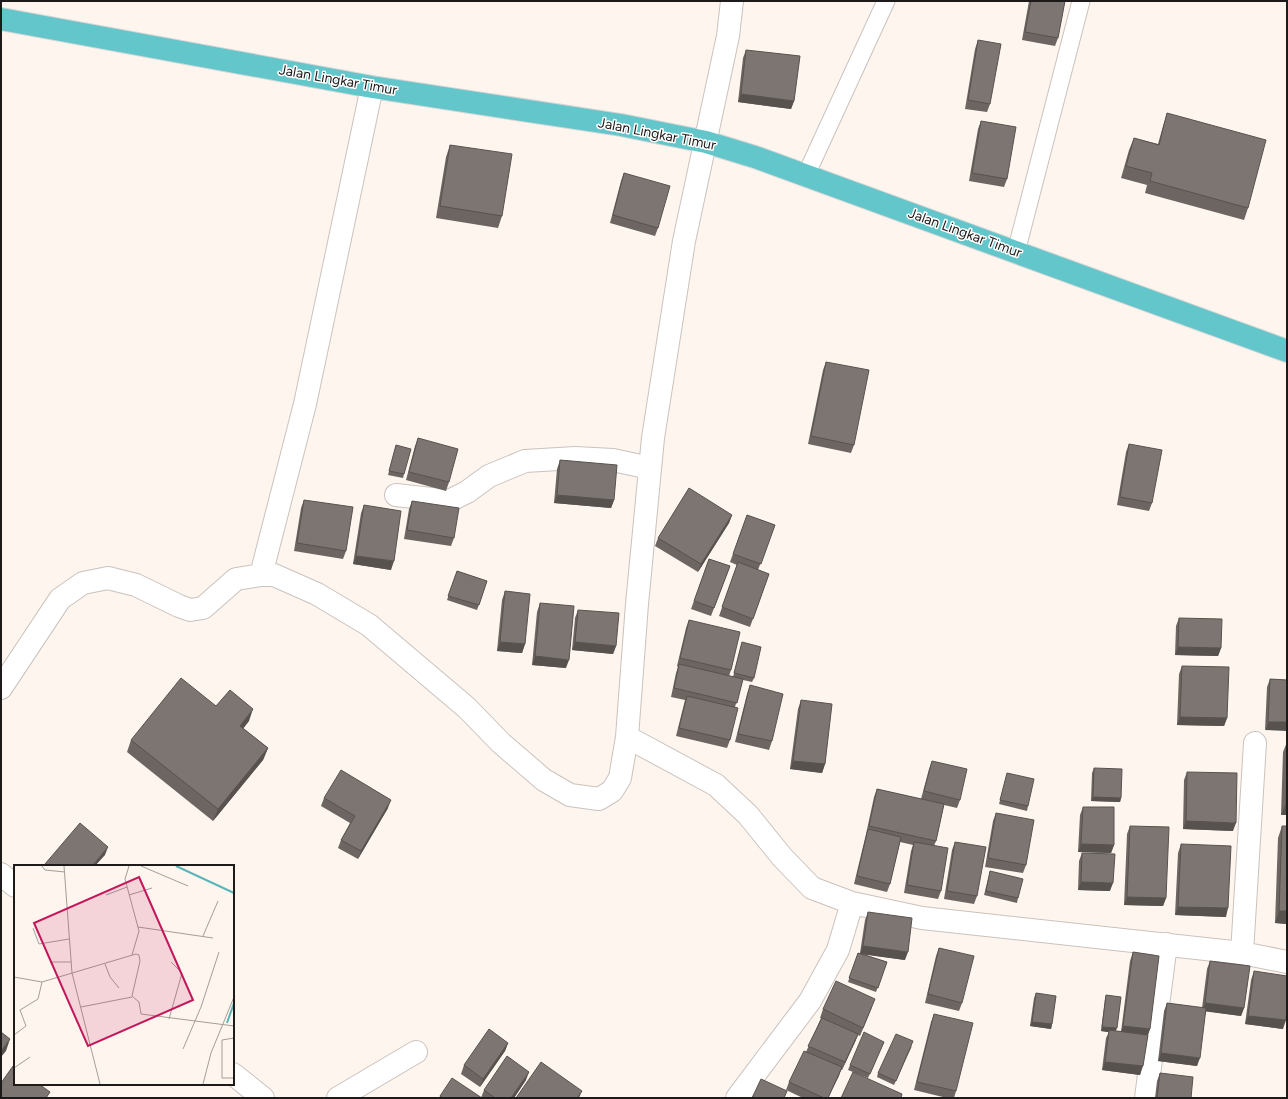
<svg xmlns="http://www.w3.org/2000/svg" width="1288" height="1099" font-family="Figtree,sans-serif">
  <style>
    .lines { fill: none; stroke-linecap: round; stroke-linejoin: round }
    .service-casing { stroke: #cac2bd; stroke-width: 19 }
    .minor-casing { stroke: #cac2bd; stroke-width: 24 }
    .trunk-casing { stroke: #d6d6d6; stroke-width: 24 }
    .service { stroke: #fff; stroke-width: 17 }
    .minor { stroke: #fff; stroke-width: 22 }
    .trunk { stroke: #63c6ca; stroke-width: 22 }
    .wall { fill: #6c6561 }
    .shaded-wall { fill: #58524f }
    .building { fill: #7d7571; stroke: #58524f }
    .labels { text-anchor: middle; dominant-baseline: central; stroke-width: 3; stroke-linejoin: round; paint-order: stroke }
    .street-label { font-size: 14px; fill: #1d1a19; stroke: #fff }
    .inset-river { fill: none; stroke: #5ab5b9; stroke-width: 2 }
    .inset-road { fill: none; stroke: #a49d99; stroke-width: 1 }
    .view { fill: #c2185b; fill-opacity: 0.15; stroke: #c2185b; stroke-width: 2 }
    .inset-edge { fill: none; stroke: #1d1a19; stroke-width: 2 }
  </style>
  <rect width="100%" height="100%" fill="#fef5ef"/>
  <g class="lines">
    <defs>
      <path id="service" d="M 806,175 L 886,1
        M 1016,252 L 1081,1"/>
      <path id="minor" d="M 396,495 L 449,501 L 467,492 L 489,476 L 525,461 L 575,458 L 613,460 L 650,468
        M 261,575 L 305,404 L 372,87
        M 1,688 L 60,599 L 83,583 L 108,578 L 136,585 L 179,606 L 190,610 L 203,608 L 236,579 L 261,575 L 274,575 L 317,594 L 369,625 L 467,708 L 501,743 L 544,780 L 570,795 L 599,799 L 612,791 L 620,778 L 627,737 L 637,604 L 653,438 L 684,241 L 728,36 L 732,1
        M 627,737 L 716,785 L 748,815 L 782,857 L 812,888 L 852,903 L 922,918 L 1242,953 L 1287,962
        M 1,874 L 15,886
        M 1242,953 L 1255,743
        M 233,1074 L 263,1098
        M 338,1098 L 416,1052
        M 737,1098 L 810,1001 L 838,950 L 852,903
        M 1146,1098 L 1166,944"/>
      <path id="trunk" d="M 1,19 L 372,87 L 621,125 L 706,142 L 755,157 L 1287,351"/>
    </defs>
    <use href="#service" class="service-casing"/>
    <use href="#minor" class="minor-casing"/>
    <use href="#trunk" class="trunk-casing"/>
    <use href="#service" class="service"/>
    <use href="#minor" class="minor"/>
    <use href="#trunk" class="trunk"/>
  </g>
  <path class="wall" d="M 1029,1 L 1065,1 L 1058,38 L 1055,46 L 1022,40 Z
    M 978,40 L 990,104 L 987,112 L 965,109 L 975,49 Z
    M 746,50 L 794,101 L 791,109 L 738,102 L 743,58 Z
    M 1167,113 L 1248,208 L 1244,220 L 1145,193 L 1147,185 L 1121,178 L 1129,150 L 1134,138 L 1158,144 L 1163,126 Z
    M 981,121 L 1007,179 L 1004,187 L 969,181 L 978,129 Z
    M 450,145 L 502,216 L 498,228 L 436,218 L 446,157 Z
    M 624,173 L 658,228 L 655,236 L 610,223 L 621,181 Z
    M 826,362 L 854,445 L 851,453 L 808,444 L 823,370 Z
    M 418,438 L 449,482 L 446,491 L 406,480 L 415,446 Z
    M 1129,444 L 1152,503 L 1149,511 L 1117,505 L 1126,452 Z
    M 396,445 L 404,474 L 403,478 L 388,475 Z
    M 560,460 L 614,500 L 611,508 L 554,503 L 557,469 Z
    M 304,500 L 346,551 L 343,559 L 294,551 L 301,508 Z
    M 412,501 L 454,538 L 451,546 L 404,539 L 409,509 Z
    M 364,505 L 391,570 L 353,564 L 361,513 Z
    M 732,515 L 729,523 L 698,572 L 655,546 L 658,538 Z
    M 747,515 L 775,525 L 758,570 L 769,574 L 750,627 L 719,616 L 737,565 L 730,562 Z
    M 709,559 L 730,566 L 711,616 L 691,609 Z
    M 457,571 L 487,581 L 477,610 L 447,600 Z
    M 505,591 L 525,644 L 522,653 L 497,651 L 502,600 Z
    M 540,603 L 566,668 L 532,665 L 537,612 Z
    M 578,610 L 616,646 L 613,654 L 572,650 L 575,618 Z
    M 1179,618 L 1221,648 L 1218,656 L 1175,655 L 1176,626 Z
    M 689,620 L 731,670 L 729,676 L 733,677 L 742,642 L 754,678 L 752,682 L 743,680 L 735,707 L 730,740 L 727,748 L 676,736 L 685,700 L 671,697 L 676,673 L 678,667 L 677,666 L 686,628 Z
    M 1182,666 L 1227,718 L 1224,726 L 1177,725 L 1179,674 Z
    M 1270,679 L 1287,680 L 1265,730 L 1267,687 Z
    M 750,685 L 772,741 L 769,750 L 735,742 L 747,694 Z
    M 801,700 L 825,764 L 822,773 L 790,769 L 798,709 Z
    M 216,706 L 249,721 L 243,728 L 268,748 L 263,760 L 213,821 L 127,752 L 131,740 Z
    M 1287,742 L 1287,815 L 1281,815 L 1283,752 Z
    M 932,761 L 960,800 L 957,808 L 944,805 L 936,841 L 934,846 L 941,891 L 938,899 L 904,893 L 911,851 L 913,845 L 900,842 L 890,884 L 887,892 L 854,884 L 866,834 L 874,797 L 877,789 L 921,799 L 929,769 Z
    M 1094,768 L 1121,798 L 1120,802 L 1091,801 L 1092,773 Z
    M 1187,772 L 1233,831 L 1183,829 L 1184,780 Z
    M 1007,773 L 1028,806 L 1027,811 L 999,804 Z
    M 324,798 L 388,808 L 358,859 L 338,848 L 341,840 L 350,823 L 321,806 Z
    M 1083,807 L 1114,845 L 1111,853 L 1078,852 L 1080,815 Z
    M 996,813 L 1026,865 L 1023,873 L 985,867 L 993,821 Z
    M 1130,826 L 1166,898 L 1163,906 L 1124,905 L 1127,834 Z
    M 1282,826 L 1287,826 L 1287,924 L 1275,923 L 1278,838 Z
    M 955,842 L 977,896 L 974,904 L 944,899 L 952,850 Z
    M 1181,844 L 1226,917 L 1175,915 L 1178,853 Z
    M 1082,853 L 1110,891 L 1078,890 L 1079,861 Z
    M 990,871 L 1018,898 L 1017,903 L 984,895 Z
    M 868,912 L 905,960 L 863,954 L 887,962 L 876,992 L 848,982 L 858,953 L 860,953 L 865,920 Z
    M 939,948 L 962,1003 L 959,1011 L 925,1003 L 936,956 Z
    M 1133,952 L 1150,1029 L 1148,1035 L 1140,1075 L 1102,1070 L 1106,1038 L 1109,1032 L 1101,1031 L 1105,999 L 1106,995 L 1116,1031 L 1121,1032 L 1130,961 Z
    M 1210,961 L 1244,1008 L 1241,1016 L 1206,1011 L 1197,1066 L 1158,1061 L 1164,1011 L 1167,1003 L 1202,1008 L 1207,969 Z
    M 1254,971 L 1283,1029 L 1245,1024 L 1251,980 Z
    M 1036,993 L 1052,1024 L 1051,1029 L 1030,1026 L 1034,998 Z
    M 872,1007 L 860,1036 L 858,1035 L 855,1042 L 842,1070 L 841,1070 L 828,1098 L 803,1098 L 786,1090 L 789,1082 L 806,1052 L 821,1018 L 820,1018 L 823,1009 Z
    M 934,1014 L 956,1091 L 954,1098 L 947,1098 L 914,1090 L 931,1022 Z
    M 884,1042 L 868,1078 L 848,1070 L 850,1065 Z
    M 508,1043 L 505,1051 L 480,1087 L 461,1074 L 464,1065 Z
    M 912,1046 L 894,1085 L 877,1077 L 878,1073 Z
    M 1160,1073 L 1191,1098 L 1155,1098 L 1157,1081 Z
    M 526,1080 L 514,1098 L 439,1098 L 440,1096 L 481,1098 L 484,1090 Z"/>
  <path class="shaded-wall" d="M 741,94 L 794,101 L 791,109 L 738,102 Z
    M 557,495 L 614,500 L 611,508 L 554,503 Z
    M 732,515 L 729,523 L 698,572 L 701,564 Z
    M 356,556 L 394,561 L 391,570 L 353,564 Z
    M 500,642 L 525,644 L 522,653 L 497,651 Z
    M 575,642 L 616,646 L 613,654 L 572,650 Z
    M 1178,647 L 1221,648 L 1218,656 L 1175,655 Z
    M 535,656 L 569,660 L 566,668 L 532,665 Z
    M 253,709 L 249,721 L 236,738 L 240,726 Z
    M 1180,717 L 1227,718 L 1224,726 L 1177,725 Z
    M 1268,722 L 1287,722 L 1287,731 L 1265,730 Z
    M 268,748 L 263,760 L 213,821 L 218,809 Z
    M 793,761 L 825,764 L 822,773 L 790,769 Z
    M 1093,797 L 1121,798 L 1120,802 L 1091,801 Z
    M 391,800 L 388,808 L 358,859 L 361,851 Z
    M 1286,803 L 1287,803 L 1287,815 L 1281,815 Z
    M 1186,821 L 1236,823 L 1233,831 L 1183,829 Z
    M 1081,844 L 1114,845 L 1111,853 L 1078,852 Z
    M 108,847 L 105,855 L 95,866 L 92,866 Z
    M 1081,882 L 1113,883 L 1110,891 L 1078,890 Z
    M 1127,897 L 1166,898 L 1163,906 L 1124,905 Z
    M 1178,907 L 1228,908 L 1226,917 L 1175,915 Z
    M 1279,911 L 1287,911 L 1287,924 L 1275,923 Z
    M 863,946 L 908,952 L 905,960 L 860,954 Z
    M 1205,1003 L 1244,1008 L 1241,1016 L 1202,1011 Z
    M 1248,1016 L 1286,1020 L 1283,1029 L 1245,1024 Z
    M 1032,1022 L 1052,1024 L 1051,1029 L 1030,1026 Z
    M 1123,1026 L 1150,1029 L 1147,1037 L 1120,1034 Z
    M 1102,1027 L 1117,1028 L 1115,1033 L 1101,1031 Z
    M 858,1034 L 855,1042 L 842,1070 L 845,1062 Z
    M 10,1039 L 6,1051 L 1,1057 L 1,1051 Z
    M 508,1043 L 505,1051 L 480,1087 L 483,1079 Z
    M 1161,1053 L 1200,1058 L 1197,1066 L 1158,1061 Z
    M 1105,1062 L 1143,1066 L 1140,1075 L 1102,1070 Z
    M 842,1067 L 839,1076 L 828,1098 Z
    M 529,1072 L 526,1080 L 514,1098 L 511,1098 Z
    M 582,1091 L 579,1098 L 577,1098 Z"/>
  <path class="building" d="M 1031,1 L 1065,1 L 1058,38 L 1025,32 Z
    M 978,40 L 1001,44 L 990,104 L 968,100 Z
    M 746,50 L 800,56 L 794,101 L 741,94 Z
    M 1167,113 L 1266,140 L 1248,208 L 1150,181 L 1152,173 L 1126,166 L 1134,138 L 1159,145 Z
    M 981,121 L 1016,127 L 1007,179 L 972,173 Z
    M 450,145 L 512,154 L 502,216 L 440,206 Z
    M 624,173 L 670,186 L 658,228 L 613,215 Z
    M 826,362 L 869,370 L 854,445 L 811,436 Z
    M 418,438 L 458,449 L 449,482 L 409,472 Z
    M 1129,444 L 1162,450 L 1152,503 L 1120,497 Z
    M 396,445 L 411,449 L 404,474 L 389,471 Z
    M 560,460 L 617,465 L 614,500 L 557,495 Z
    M 689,488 L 732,515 L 701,564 L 658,538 Z
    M 304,500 L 353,507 L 346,551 L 297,543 Z
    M 412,501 L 459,508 L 454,538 L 407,530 Z
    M 364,505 L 401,511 L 394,561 L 356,556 Z
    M 747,515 L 775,525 L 761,564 L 733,554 Z
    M 709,559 L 730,566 L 714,608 L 694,601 Z
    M 738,562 L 769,574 L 753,619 L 722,607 Z
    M 457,571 L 487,581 L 479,605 L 448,596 Z
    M 505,591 L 530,594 L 525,644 L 500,642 Z
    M 540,603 L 574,606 L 569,660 L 535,656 Z
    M 578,610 L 619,613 L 616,646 L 575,642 Z
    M 1179,618 L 1222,619 L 1221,648 L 1178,647 Z
    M 689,620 L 740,632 L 731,670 L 680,658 Z
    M 742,642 L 761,647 L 754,678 L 734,673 Z
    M 679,664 L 743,679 L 737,703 L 674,688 Z
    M 1182,666 L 1229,667 L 1227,718 L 1180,717 Z
    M 181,678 L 216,706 L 230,690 L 253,709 L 240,726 L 268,748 L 218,809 L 131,740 Z
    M 1270,679 L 1287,680 L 1287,722 L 1268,722 Z
    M 750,685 L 783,694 L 772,741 L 738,734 Z
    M 687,696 L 738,708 L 730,740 L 679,728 Z
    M 801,700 L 832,704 L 825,764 L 793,761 Z
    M 932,761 L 967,769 L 960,800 L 924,791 Z
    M 1287,765 L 1287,803 L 1286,803 Z
    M 1094,768 L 1122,769 L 1121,798 L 1093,797 Z
    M 341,770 L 391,800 L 361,851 L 341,840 L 355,816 L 324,798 Z
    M 1187,772 L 1237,773 L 1236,823 L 1186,821 Z
    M 1007,773 L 1034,779 L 1028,806 L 1000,800 Z
    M 877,789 L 944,804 L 936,841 L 869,826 Z
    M 1083,807 L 1114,807 L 1114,845 L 1081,844 Z
    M 996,813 L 1034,820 L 1026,865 L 988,858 Z
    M 80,823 L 108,847 L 92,866 L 47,866 L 45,864 Z
    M 1130,826 L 1169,827 L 1166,898 L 1127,897 Z
    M 1282,826 L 1287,826 L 1287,911 L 1279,911 Z
    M 868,829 L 901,837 L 890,884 L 857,876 Z
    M 914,842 L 948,848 L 941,891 L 907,885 Z
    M 955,842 L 986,847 L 977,896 L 947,891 Z
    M 1181,844 L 1231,846 L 1228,908 L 1178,907 Z
    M 1082,853 L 1115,854 L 1113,883 L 1081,882 Z
    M 990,871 L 1023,879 L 1018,898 L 986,891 Z
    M 868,912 L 912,918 L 908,952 L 863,946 Z
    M 939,948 L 974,956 L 962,1003 L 928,994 Z
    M 1133,952 L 1159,956 L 1150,1029 L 1123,1026 Z
    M 858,953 L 887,962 L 878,988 L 849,978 Z
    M 1210,961 L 1250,966 L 1244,1008 L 1205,1003 Z
    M 1254,971 L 1287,976 L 1287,1009 L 1286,1020 L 1248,1016 Z
    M 836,981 L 875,999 L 863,1028 L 823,1009 Z
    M 1036,993 L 1056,996 L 1052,1024 L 1032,1022 Z
    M 1106,995 L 1121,997 L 1117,1028 L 1102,1027 Z
    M 1167,1003 L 1206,1008 L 1200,1058 L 1161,1053 Z
    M 934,1014 L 973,1023 L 956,1091 L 917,1082 Z
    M 822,1018 L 858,1034 L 845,1062 L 808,1046 Z
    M 489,1029 L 508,1043 L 483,1079 L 464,1065 Z
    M 1109,1030 L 1148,1035 L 1143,1066 L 1105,1062 Z
    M 1,1032 L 10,1039 L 1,1051 Z
    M 864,1032 L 884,1042 L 870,1074 L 850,1065 Z
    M 896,1034 L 913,1041 L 896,1081 L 878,1073 Z
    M 804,1051 L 842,1067 L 828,1098 L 824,1098 L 789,1082 Z
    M 507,1056 L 529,1072 L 511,1098 L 495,1098 L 484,1090 Z
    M 541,1062 L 582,1091 L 577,1098 L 516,1098 Z
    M 13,1066 L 15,1067 L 15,1084 L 39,1084 L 50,1092 L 46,1098 L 1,1098 L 1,1083 Z
    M 853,1072 L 902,1094 L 901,1098 L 841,1098 Z
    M 1160,1073 L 1193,1077 L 1191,1098 L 1157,1098 Z
    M 452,1078 L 482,1098 L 443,1098 L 440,1096 Z
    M 761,1079 L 787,1091 L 784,1098 L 752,1098 Z"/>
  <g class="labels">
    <g class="street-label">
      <text transform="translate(338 80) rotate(10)">Jalan Lingkar Timur</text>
      <text transform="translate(657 134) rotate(11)">Jalan Lingkar Timur</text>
      <text transform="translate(965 233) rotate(20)">Jalan Lingkar Timur</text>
    </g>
  </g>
  <g transform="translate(14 865)">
    <rect width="220" height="220" fill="#fef5ef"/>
    <path class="inset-river" d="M 162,1 L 220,28M 213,158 L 220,138"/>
    <path class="inset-road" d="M 28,1 L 31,5 L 51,7M 50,1 L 58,108 L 86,219M 115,1 L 111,14 L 125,66 L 118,90M 127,1 L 174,21M 92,30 L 113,22M 115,30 L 138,23M 124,62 L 199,73M 19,63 L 25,79 L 55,74M 189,71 L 204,36M 36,97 L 57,97M 91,99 L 96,112 L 105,123M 0,112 L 28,117M 67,142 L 118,132M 155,154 L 168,108 L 157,97M 0,170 L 12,161 L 6,145 L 24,134 L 28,117 L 122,89 L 125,90 L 126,96 L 118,131 L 125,137 L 127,149 L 220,161M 220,173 L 208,175 L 208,213 L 220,213M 169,184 L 187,142 L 205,87M 0,203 L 16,192M 189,219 L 197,188 L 220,132"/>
    <path class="view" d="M 125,12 L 179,135 L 74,181 L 20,58 Z"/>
    <rect width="220" height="220" class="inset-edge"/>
  </g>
  <rect width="1288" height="1099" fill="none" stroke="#1d1a19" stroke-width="4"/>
</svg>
